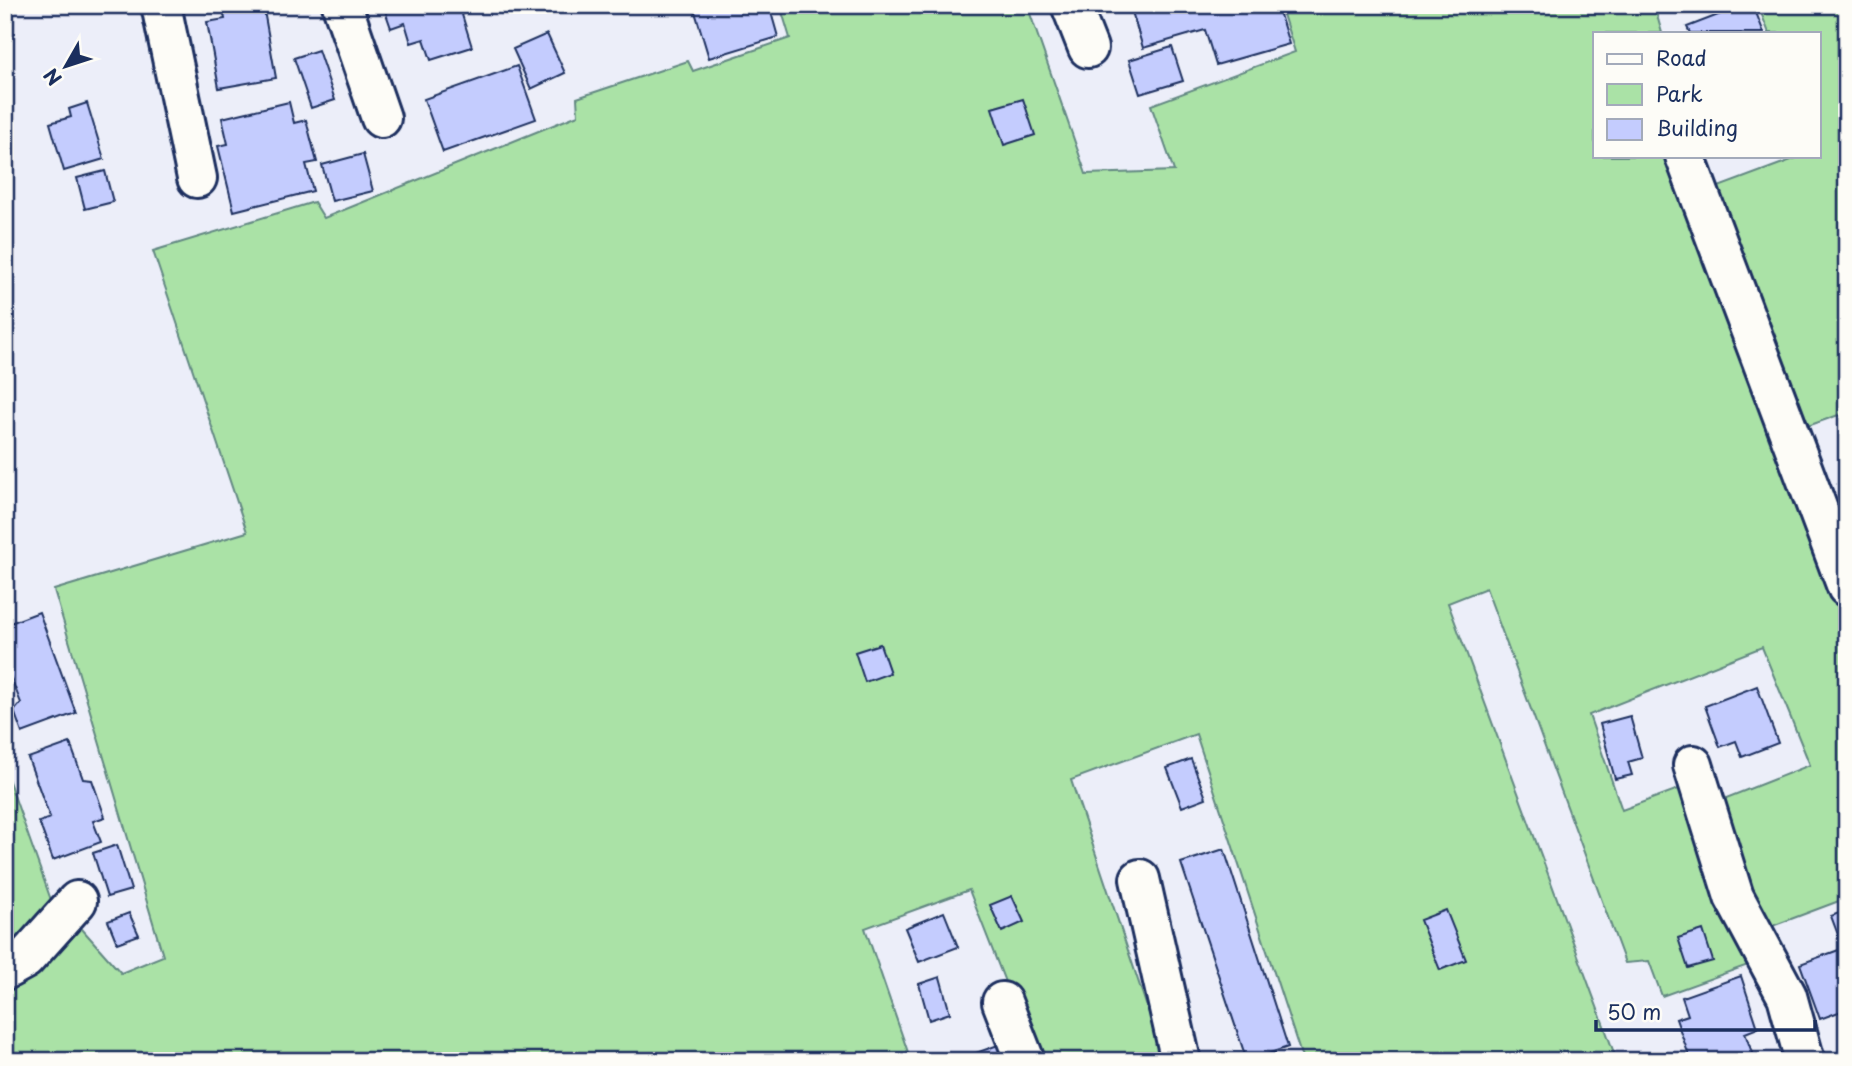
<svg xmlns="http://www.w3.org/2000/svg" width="1852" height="1066" font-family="'Playpen Sans',sans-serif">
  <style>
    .green { fill: #aae2a6; stroke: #628882; stroke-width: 2 }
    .building { fill: #c4ccfe; stroke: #1b2f5e; stroke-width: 2 }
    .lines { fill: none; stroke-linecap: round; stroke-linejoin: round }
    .minor-casing { stroke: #1b2f5e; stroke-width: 44 }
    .minor { stroke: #fdfcf7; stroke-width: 38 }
  </style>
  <rect width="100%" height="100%" fill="#eceef9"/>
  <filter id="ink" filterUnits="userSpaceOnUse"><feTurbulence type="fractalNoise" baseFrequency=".0143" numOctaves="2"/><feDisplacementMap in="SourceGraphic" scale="14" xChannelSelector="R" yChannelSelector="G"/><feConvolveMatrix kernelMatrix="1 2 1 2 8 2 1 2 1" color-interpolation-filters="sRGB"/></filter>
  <g filter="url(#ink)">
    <path class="green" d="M 780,5 L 1027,5 L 1086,174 L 1174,171 L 1151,105 L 1295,52 L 1280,5 L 1677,5 L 1656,12 L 1662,33 L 1595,33 L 1595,156 L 1668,156 L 1847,626 L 1847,898 L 1767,928 L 1716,802 L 1810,765 L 1762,647 L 1589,715 L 1622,810 L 1689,785 L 1751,964 L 1662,996 L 1649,961 L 1625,963 L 1486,588 L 1448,603 L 1617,1061 L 1303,1061 L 1196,734 L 1071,780 L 1165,1061 L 1036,1061 L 969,890 L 865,928 L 911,1061 L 5,1061 L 5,983 L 74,920 L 121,973 L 163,956 L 54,590 L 247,532 L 153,251 L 314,202 L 324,218 L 578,115 L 577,98 L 688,61 L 693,71 L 790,38 Z
      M 1758,5 L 1847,5 L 1847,412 L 1805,427 L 1713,189 L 1802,156 L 1819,156 L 1819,33 L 1769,33 Z
      M 5,770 L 51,900 L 21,947 L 5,959 Z"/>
    <path class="building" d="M 222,5 L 263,5 L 276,78 L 219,88 L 207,22 L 225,19 Z
      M 383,5 L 459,5 L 472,47 L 431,60 L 424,39 L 411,43 L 405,23 L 391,28 Z
      M 693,5 L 769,5 L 778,37 L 709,58 Z
      M 1130,5 L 1277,5 L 1289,44 L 1216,65 L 1205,30 L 1143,48 Z
      M 1744,5 L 1753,5 L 1764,33 L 1690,33 L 1687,27 Z
      M 547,34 L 565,73 L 531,89 L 513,49 Z
      M 1172,47 L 1183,81 L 1140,94 L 1129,60 Z
      M 318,50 L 335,100 L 311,108 L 294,58 Z
      M 517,66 L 536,119 L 443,152 L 424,99 Z
      M 1023,99 L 1035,135 L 1004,145 L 992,108 Z
      M 289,102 L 294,123 L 306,120 L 317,162 L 306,164 L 313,191 L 234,211 L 218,146 L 228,144 L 222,118 Z
      M 87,103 L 104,159 L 64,171 L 50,123 L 71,117 L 69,109 Z
      M 363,154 L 373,191 L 332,201 L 322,165 Z
      M 105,171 L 113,202 L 85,209 L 77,178 Z
      M 39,612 L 76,713 L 22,733 L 14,711 L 21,703 L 5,663 L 5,625 Z
      M 880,644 L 890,673 L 865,682 L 855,652 Z
      M 1757,686 L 1778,743 L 1742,757 L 1736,741 L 1720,747 L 1705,706 Z
      M 1630,716 L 1642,758 L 1628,762 L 1632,775 L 1615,779 L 1600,724 Z
      M 70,743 L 83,779 L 92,780 L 105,817 L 93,821 L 101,842 L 53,860 L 39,822 L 50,818 L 28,758 Z
      M 1191,759 L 1206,798 L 1182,807 L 1167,768 Z
      M 117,845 L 131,890 L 107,897 L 93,853 Z
      M 1224,849 L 1288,1047 L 1247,1061 L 1181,863 Z
      M 1012,896 L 1024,922 L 1002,932 L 990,905 Z
      M 1446,910 L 1466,960 L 1440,970 L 1420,920 Z
      M 1847,910 L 1847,937 L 1840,940 L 1831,916 Z
      M 944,912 L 958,947 L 919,962 L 905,928 Z
      M 129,913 L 139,935 L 117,943 L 108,921 Z
      M 1703,930 L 1713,961 L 1688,968 L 1678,938 Z
      M 1847,947 L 1847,1009 L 1820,1019 L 1800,964 Z
      M 1741,976 L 1758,1028 L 1745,1033 L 1755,1061 L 1691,1061 L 1676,1019 L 1688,1015 L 1682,997 Z
      M 940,977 L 950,1013 L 929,1020 L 919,984 Z
      M 998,1045 L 1004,1061 L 954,1061 Z
      M 1275,1054 L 1277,1061 L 1255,1061 Z"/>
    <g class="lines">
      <defs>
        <path id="minor" d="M 161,5 L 197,178
          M 342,5 L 381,118
          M 1071,5 L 1088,48
          M 1685,156 L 1847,587
          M 1693,765 L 1734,897 L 1787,996 L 1805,1061
          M 1140,879 L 1181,1061
          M 5,970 L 25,959 L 77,901
          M 1002,1002 L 1025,1061"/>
      </defs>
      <use href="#minor" class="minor-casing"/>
      <use href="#minor" class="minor"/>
    </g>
  </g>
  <rect width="1852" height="1066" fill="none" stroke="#fdfcf7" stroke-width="28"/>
  <rect x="14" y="14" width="1824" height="1038" fill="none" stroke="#1b2f5e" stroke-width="2.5" filter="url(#ink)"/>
  <rect x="1593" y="32" width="228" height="126" fill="#fdfcf7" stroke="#a3aaba" stroke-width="2"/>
  <rect x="1607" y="54" width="35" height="10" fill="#fdfcf7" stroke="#a3aaba" stroke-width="2"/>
  <text x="1656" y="66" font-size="21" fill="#1b2f5e">Road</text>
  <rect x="1607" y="84" width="35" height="21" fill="#aae2a6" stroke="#a3aaba" stroke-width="2"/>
  <text x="1656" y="102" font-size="21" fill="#1b2f5e">Park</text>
  <rect x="1607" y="119" width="35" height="21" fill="#c4ccfe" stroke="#a3aaba" stroke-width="2"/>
  <text x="1656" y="136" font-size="21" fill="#1b2f5e">Building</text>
  <g transform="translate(66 66) rotate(231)" stroke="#fdfcf7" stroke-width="5" paint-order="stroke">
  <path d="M0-5L12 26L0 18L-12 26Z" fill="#1b2f5e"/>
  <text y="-10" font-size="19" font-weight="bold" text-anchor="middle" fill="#1b2f5e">N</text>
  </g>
  <path d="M1596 1020v10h219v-10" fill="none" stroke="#1b2f5e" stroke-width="3.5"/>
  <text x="1607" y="1020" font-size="21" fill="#1b2f5e" stroke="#fdfcf7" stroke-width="5" paint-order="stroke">50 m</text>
</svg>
